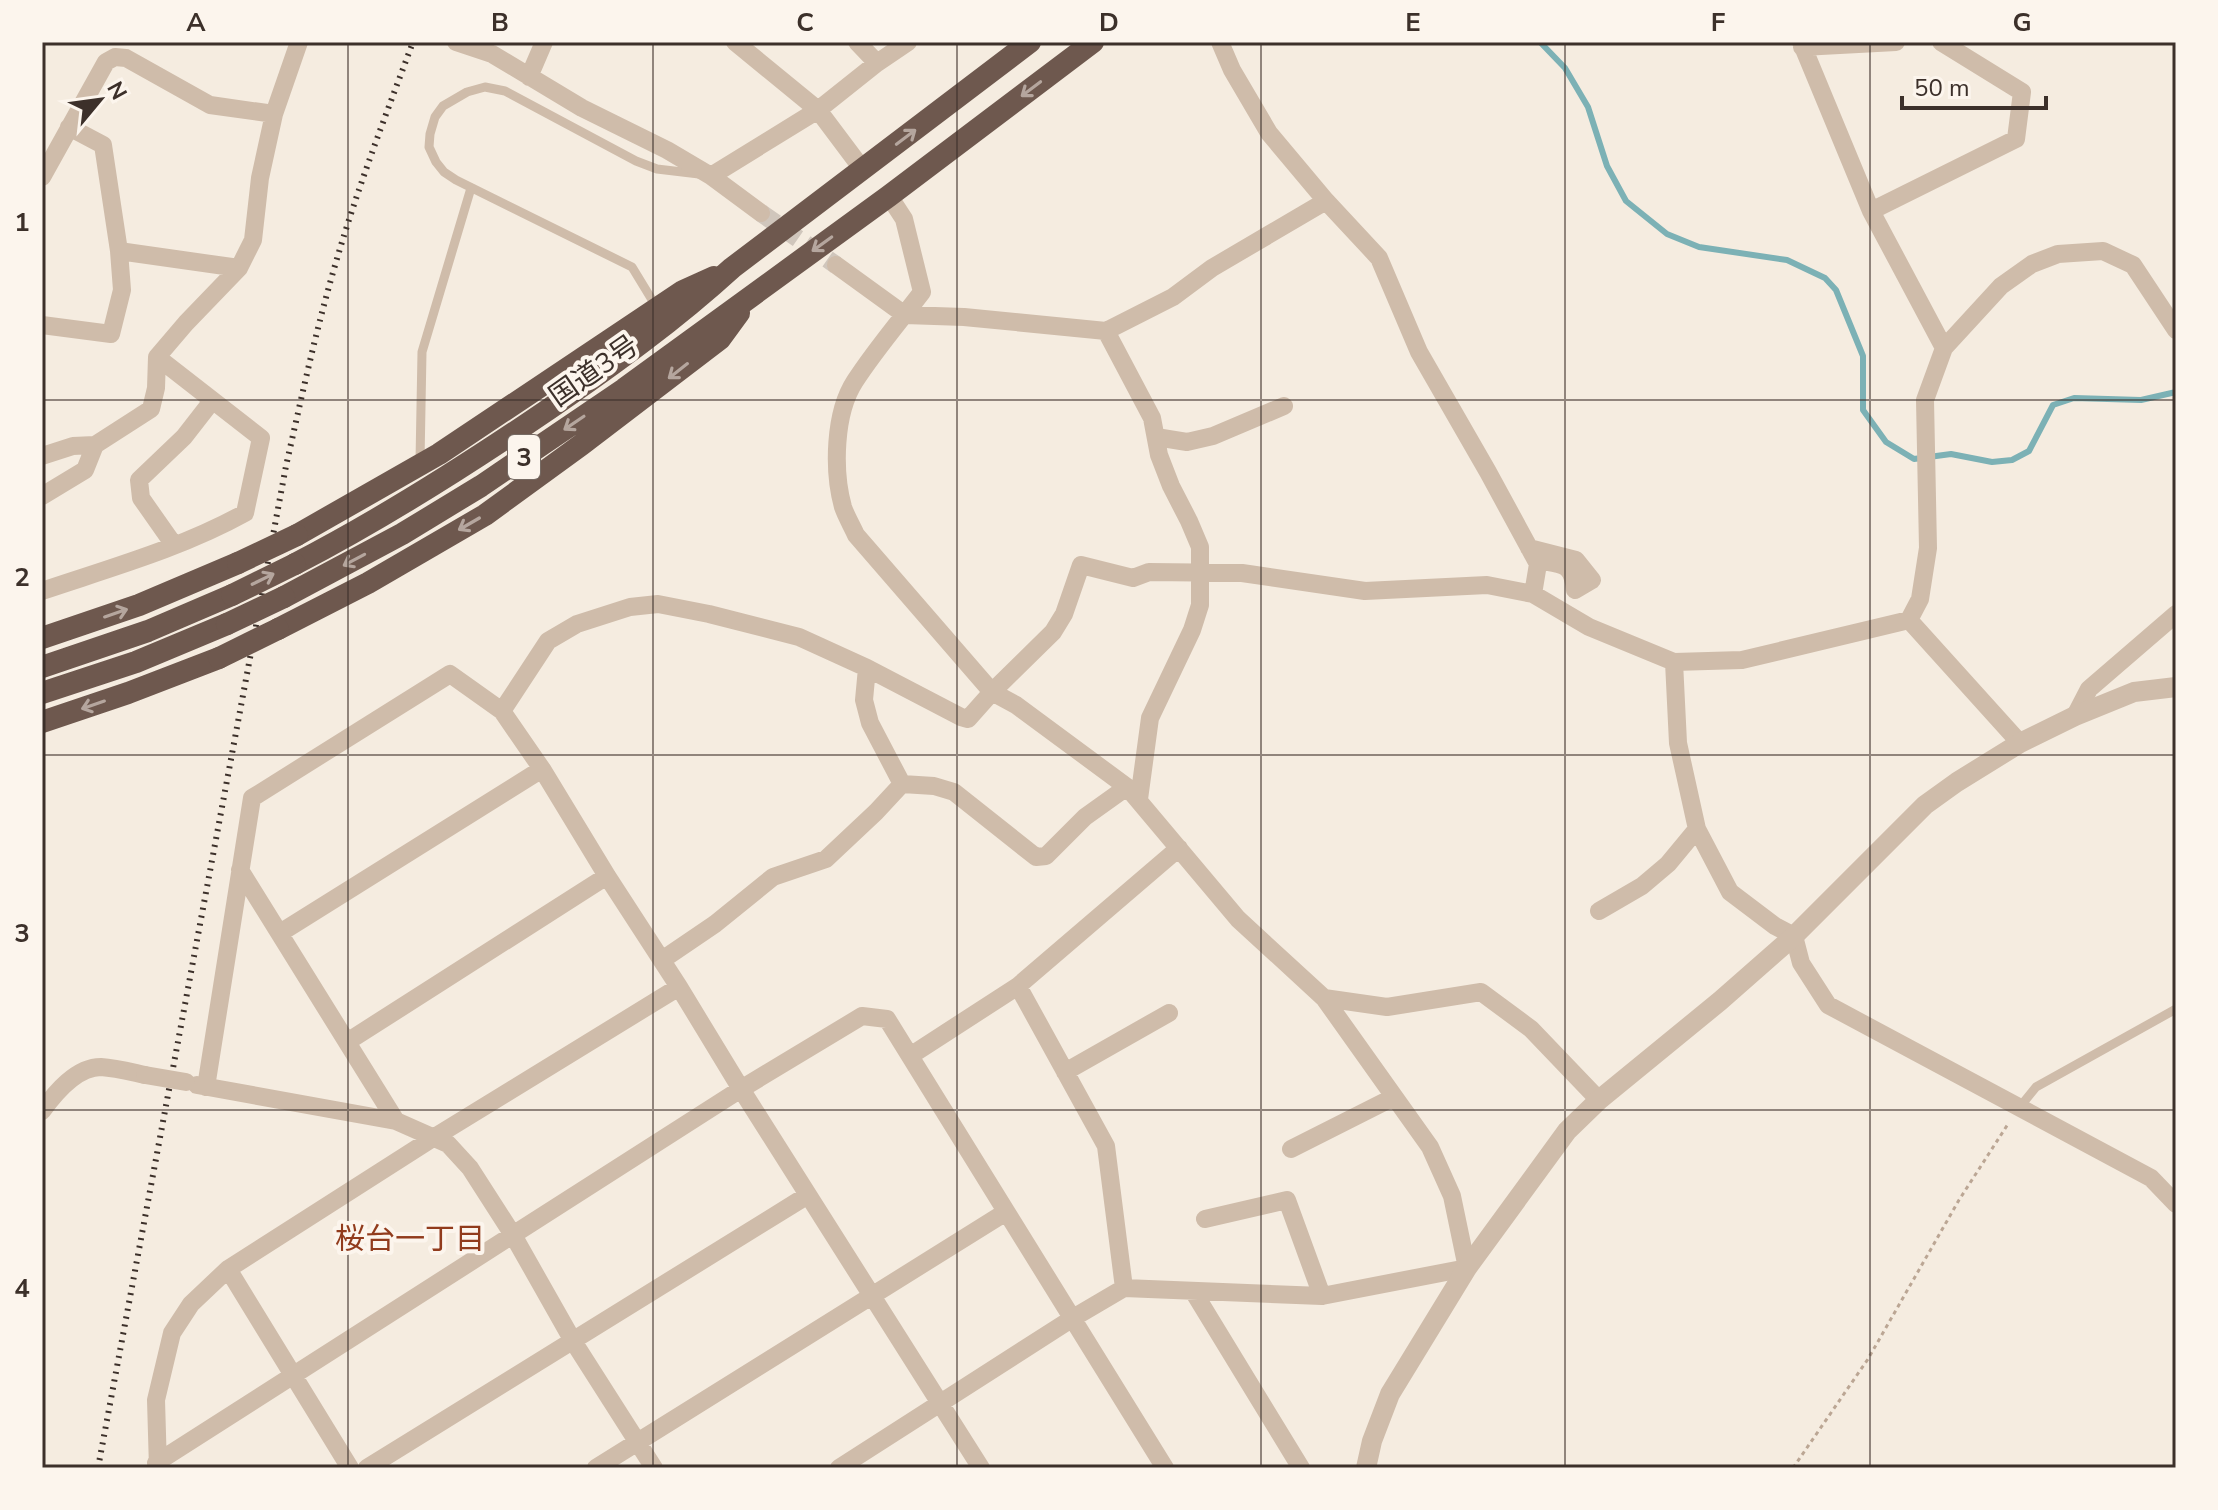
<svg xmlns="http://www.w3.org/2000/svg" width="2218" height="1510" font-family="'Nunito Sans','Noto Sans JP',sans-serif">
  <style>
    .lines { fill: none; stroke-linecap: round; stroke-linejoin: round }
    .stream { stroke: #7cb1b5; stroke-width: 6 }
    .minor-tunnel { stroke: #d0c6bc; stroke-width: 18; stroke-dasharray: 18 9; stroke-linecap: butt }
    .path { stroke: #bba694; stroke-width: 3; stroke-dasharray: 4 4; stroke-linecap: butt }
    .service { stroke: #cfbcaa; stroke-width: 9 }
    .minor { stroke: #cfbcaa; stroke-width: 18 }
    .tertiary { stroke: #cfbcaa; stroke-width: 20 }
    .trunk { stroke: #6e584e; stroke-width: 22 }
    .rail { stroke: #3c302a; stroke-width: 6; stroke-dasharray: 2 6; stroke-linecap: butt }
    .minor-bridge { stroke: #cfbcaa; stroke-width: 18 }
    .trunk-bridge { stroke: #6e584e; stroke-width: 22 }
    .oneway { stroke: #b5a69e }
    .grid { fill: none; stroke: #3c302a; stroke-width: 2; stroke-opacity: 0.55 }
    .labels { text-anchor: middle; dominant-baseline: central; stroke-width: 8; stroke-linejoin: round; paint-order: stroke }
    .shield { fill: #fcf5ed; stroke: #766b64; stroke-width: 2 }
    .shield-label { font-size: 26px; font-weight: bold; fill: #3c302a }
    .street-label { font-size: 28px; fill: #3c302a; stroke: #fcf5ed }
    .neighbourhood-label { font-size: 30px; fill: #913b1c; stroke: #fcf5ed }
    .neatline { fill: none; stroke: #3c302a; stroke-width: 3 }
    .grid-label { font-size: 26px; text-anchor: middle; font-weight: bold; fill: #3c302a }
  </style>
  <rect width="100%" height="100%" fill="#f5ece0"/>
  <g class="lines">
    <path class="stream" d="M 1540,42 L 1565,68 L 1588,107 L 1607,166 L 1626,201 L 1667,234 L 1699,247 L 1787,260 L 1825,278 L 1836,290 L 1863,356 L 1863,410 L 1886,442 L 1914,459 L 1951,454 L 1992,462 L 2012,460 L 2029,451 L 2053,405 L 2074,398 L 2141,400 L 2176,392"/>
    <path class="minor-tunnel" d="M 761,213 L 836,265"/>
    <path class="path" d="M 1793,1468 L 1868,1359 L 1959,1200 L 2008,1124"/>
    <path class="service" d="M 657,308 L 632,267 L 456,180 L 444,172 L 436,162 L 429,147 L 430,134 L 435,117 L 443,106 L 467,92 L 485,87 L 505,91 L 636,161 L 657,169 L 699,174
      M 420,461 L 422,352 L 471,188
      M 2019,1108 L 2036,1087 L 2176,1009"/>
    <path class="minor" d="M 456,42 L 492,54 L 582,108 L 667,150 L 711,176 L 761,213
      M 735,42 L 818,110 L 863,170
      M 857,42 L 877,63
      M 1220,42 L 1232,70 L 1269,133 L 1326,201 L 1379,258 L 1419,352 L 1488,472 L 1538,564 L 1533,594
      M 1801,42 L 1871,211 L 1944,348
      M 1802,47 L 1896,42
      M 529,77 L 544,42
      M 711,176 L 818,110 L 877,63 L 908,42
      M 42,177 L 106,62 L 115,57 L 126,58 L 210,105 L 274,114
      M 1871,211 L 2016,139 L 2022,92 L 1941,42
      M 119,251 L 239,268
      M 836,265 L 905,315 L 964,317 L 1106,331 L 1173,297 L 1212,268 L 1326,201
      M 42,325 L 111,334 L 122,290 L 119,251 L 103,145 L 69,127
      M 1106,331 L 1152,418 L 1159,455 L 1171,486 L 1189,521 L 1200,547 L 1200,605 L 1192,630 L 1150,718 L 1139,799
      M 1156,437 L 1187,442 L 1213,436 L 1284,406
      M 42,456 L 73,446 L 95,445
      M 42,496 L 85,470 L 95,445 L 151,409 L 156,388 L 157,357 L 186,323 L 239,268 L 253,240 L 260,178 L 274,114 L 299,42
      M 174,545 L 141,498 L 139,480 L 184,437 L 212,401
      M 1529,548 L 1576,560 L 1592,580 L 1575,590 C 1572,561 1561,565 1536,560
      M 42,591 C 110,568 182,548 245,513 L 261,438 L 157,357
      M 1909,620 L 2020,743
      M 1674,662 L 1678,743 L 1697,829 L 1730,892 L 1775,926 L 1794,936 L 1801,963 L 1828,1005 L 2151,1178 L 2176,1204
      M 502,711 L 548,641 L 577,624 L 630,607 L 658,604 L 709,614 L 799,637 L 867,668 L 961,717 L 968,719 L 992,692 L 1053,632 L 1064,614 L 1081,565 L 1133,578 L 1149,572 L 1242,573 L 1365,591 L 1487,585 L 1533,594 L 1589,627 L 1674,662 L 1742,660 L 1909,620 L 1920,599 L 1928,548 L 1925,400 L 1944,348 L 2001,286 L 2032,264 L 2058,254 L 2103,251 L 2133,265 L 2176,330
      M 2075,716 L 2089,689 L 2176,614
      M 902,784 L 934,786 L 954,792 L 1036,857 L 1046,856 L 1085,817 L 1127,787
      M 240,870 L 396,1121
      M 1599,911 L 1642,886 L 1668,864 L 1697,829
      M 280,933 L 542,769
      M 662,960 L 715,924 L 773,877 L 826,859 L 876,812 L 902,784 L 870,723 L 864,700 L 867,668
      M 1018,986 L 1106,1146 L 1124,1288
      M 1324,998 L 1387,1007 L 1481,992 L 1531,1029 L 1599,1100
      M 347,1042 L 607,876
      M 910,1056 L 1018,986 L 1179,848
      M 1065,1072 L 1169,1013
      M 197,1085 L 396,1121 L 448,1144 L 470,1168 L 513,1235 L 573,1341 L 654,1468
      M 206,1087 L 252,798 L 450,674 L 502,711 L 542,769 L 607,876 L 679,987 L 741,1089 L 981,1468
      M 42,1111 C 55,1093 76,1067 101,1067 C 116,1068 131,1072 145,1075
      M 1291,1149 L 1394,1097
      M 1205,1219 L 1287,1200 L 1322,1296
      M 228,1269 L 350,1468
      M 1193,1291 L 1301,1468
      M 156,1463 L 741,1089 L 862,1016 L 887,1019 L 1165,1468
      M 158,1468 L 156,1400 L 172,1333 L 191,1304 L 228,1269 L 433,1138 L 679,987
      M 367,1468 L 808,1195
      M 596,1468 L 1006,1212
      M 839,1468 L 1073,1318 L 1124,1288 L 1322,1296 L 1467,1268 L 1452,1196 L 1430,1147 L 1324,998 L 1238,919 L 1127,787 L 1016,705 L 992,692 L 856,535 C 852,526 846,516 843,507 C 833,471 834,413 855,381 C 875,350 900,321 922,292 L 904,219 L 889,196"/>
    <path class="tertiary" d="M 1366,1468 L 1372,1441 L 1390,1394 L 1467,1268 L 1567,1131 L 1599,1100 L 1720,1001 L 1794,936 L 1925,805 L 1957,782 L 2020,743 L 2075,716 L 2134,692 L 2176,687"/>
    <path class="trunk" d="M 297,535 L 439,454 L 683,291 L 714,277
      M 295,564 C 384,518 467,465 549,409 C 613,365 675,320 732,268 L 1030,42
      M 284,597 L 402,534 L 481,486 L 624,389 L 889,196 L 1093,42
      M 278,629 L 368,583 L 485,515 L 581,445 L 720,339 L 739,313
      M 42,638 L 139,605 L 238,563
      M 42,667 L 148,631 L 232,595
      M 42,693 L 136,662 L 227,624
      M 42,722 L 128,693 L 219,658"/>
    <path class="rail" d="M 98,1468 L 286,466 C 301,400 315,334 334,269 C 356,192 385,117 413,42"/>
    <path class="minor-bridge" d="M 145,1075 L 186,1082"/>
    <path class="trunk-bridge" d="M 238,563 L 297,535
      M 232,595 L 295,564
      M 227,624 L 284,597
      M 219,658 L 278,629"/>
  </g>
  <defs><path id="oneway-shaft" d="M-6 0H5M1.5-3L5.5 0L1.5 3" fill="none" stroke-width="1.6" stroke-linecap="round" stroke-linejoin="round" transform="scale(2)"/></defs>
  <g class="oneway">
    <use href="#oneway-shaft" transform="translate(1031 89) rotate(143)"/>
    <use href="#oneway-shaft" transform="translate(906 137) rotate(-37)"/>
    <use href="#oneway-shaft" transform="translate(822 244) rotate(144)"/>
    <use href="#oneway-shaft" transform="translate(678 371) rotate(142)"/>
    <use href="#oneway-shaft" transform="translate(574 423) rotate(146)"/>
    <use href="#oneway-shaft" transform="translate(469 524) rotate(150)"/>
    <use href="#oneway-shaft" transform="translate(354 560) rotate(152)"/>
    <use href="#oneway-shaft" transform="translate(263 579) rotate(-26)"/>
    <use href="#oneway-shaft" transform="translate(116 613) rotate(-19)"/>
    <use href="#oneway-shaft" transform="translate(93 705) rotate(161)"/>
  </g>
  <path class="grid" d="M 348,42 L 348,1468M 653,42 L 653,1468M 957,42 L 957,1468M 1261,42 L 1261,1468M 1565,42 L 1565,1468M 1870,42 L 1870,1468M 42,400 L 2176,400M 42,755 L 2176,755M 42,1110 L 2176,1110"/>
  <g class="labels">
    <rect class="shield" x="508" y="435" width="32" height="44" rx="6"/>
    <g class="shield-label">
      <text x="524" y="457">3</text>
    </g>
    <g class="street-label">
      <text transform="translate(594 371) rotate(-35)">国道3号</text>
    </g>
    <g class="neighbourhood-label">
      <text x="410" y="1239">桜台一丁目</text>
    </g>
  </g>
  <rect width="2218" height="1510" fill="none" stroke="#fcf5ed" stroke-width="88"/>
  <g transform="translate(100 100) rotate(61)" stroke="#fcf5ed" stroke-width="6" paint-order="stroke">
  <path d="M0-6L14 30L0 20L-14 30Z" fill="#3c302a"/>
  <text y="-12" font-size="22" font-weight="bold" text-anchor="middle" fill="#3c302a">N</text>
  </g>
  <path d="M1902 96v12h144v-12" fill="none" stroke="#3c302a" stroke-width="4"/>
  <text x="1914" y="96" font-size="24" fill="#3c302a" stroke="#fcf5ed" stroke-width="6" paint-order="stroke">50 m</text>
  <rect x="44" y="44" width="2130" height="1422" class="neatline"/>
  <g class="grid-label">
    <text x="196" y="31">A</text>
    <text x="500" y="31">B</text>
    <text x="805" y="31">C</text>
    <text x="1109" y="31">D</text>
    <text x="1413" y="31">E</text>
    <text x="1718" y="31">F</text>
    <text x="2022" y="31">G</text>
    <text x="22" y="231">1</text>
    <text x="22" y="586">2</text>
    <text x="22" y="942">3</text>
    <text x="22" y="1297">4</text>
  </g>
</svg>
